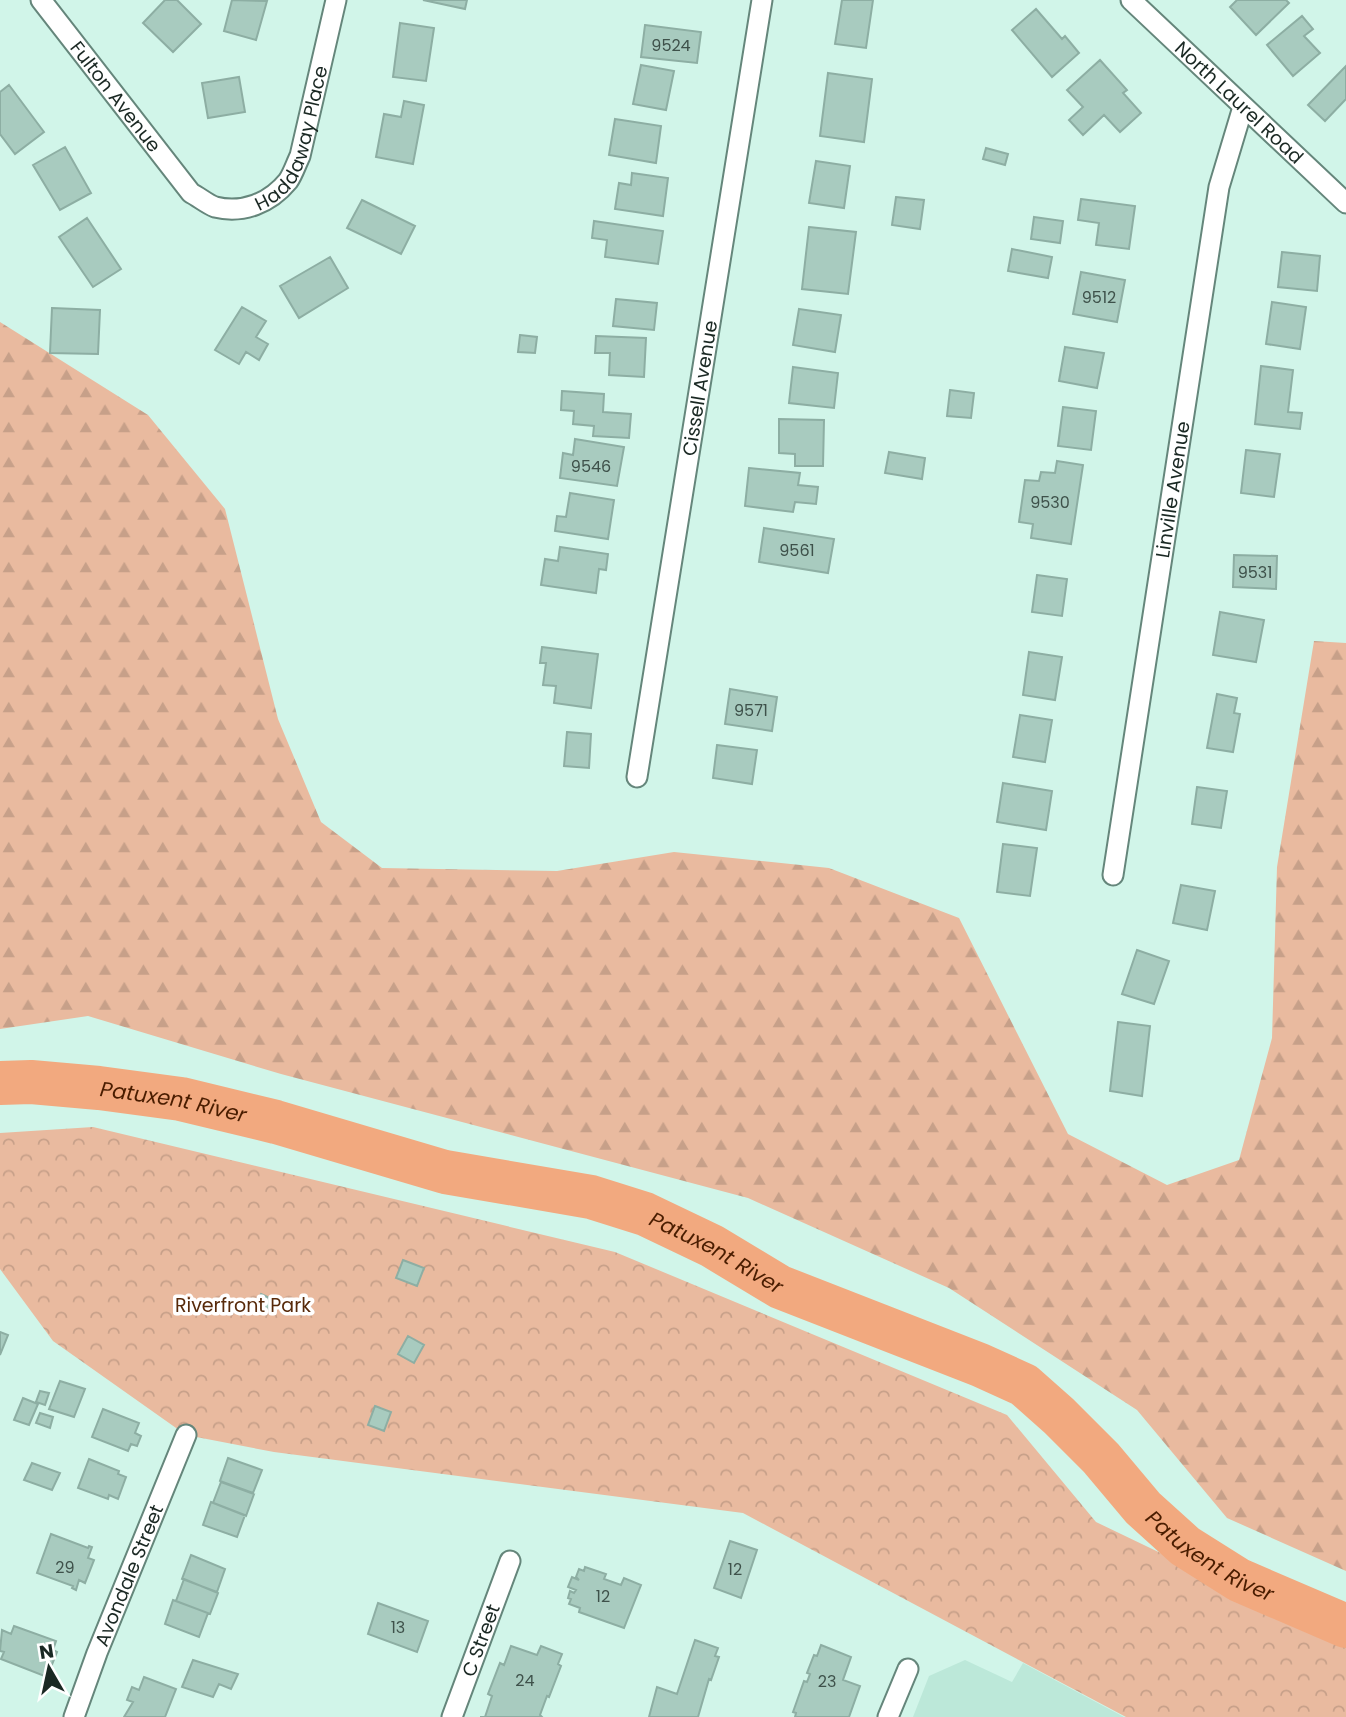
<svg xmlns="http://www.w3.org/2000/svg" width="1346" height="1717" font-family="Poppins,sans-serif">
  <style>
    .built { fill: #bce8d9 }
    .forest { fill: url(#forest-firs) }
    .park { fill: url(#park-crowns) }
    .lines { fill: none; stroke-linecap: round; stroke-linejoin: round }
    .river { stroke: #f2a97f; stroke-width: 44 }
    .building { fill: #a8cbbf; stroke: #8daea3; stroke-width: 2 }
    .minor-casing { stroke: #65867b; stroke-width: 23 }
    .minor { stroke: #fff; stroke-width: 19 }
    .labels { text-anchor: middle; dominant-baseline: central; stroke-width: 7; stroke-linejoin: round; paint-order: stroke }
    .number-label { font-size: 16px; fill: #3e514a }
    .street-label { font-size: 19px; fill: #1a2823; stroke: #fff }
    .park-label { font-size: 19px; fill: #572909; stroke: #fff }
    .water-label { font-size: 21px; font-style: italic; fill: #4a1d00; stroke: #fff }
  </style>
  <defs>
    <pattern id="forest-firs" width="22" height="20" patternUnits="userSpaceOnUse" patternTransform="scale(1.75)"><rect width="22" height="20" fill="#e9ba9f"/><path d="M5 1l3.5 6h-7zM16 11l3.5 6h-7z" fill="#c7a089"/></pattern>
    <pattern id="park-crowns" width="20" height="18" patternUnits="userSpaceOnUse" patternTransform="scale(1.75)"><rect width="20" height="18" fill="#e9ba9f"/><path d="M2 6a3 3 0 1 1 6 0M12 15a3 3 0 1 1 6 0" fill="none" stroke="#c7a089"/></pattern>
  </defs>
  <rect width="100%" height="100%" fill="#d1f5e9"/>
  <path class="built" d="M 965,1660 L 1012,1682 L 1023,1663 L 1124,1717 L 913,1717 L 929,1676 Z"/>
  <path class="forest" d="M 0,322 L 148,415 L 225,509 L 278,719 L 321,822 L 382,868 L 557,871 L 674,852 L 829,868 L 959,918 L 1068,1134 L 1167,1185 L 1239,1160 L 1272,1038 L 1277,867 L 1314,641 L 1346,643 L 1346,1571 L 1227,1518 L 1137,1410 L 949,1288 L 748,1198 L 281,1074 L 88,1016 L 0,1029 Z"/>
  <path class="park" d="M 93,1127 L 615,1252 L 1007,1415 L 1096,1522 L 1346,1642 L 1346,1717 L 1126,1717 L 743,1513 L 274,1452 L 186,1435 L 53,1341 L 0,1269 L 0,1133 Z"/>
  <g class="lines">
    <path class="river" id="s1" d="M 0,1083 L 31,1082 L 99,1088 L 181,1099 L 276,1122 L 445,1172 L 591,1197 L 645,1214 L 712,1246 L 780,1287 L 980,1365 L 1024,1385 L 1059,1416 L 1101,1458 L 1143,1508 L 1185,1546 L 1239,1580 L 1346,1626"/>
  </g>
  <path class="building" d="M 165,0 L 177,0 L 201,24 L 173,52 L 143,23 Z
    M 232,0 L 267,1 L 256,40 L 224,31 Z
    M 423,0 L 467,0 L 465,9 Z
    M 842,0 L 873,0 L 866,48 L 835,44 Z
    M 1237,0 L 1286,0 L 1289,3 L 1256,35 L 1230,7 Z
    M 1036,9 L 1062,39 L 1065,36 L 1079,53 L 1052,77 L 1012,30 Z
    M 1302,16 L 1313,29 L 1304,36 L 1320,53 L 1293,76 L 1267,45 Z
    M 400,23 L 434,28 L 426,81 L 393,77 Z
    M 645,25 L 701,32 L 697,63 L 641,57 Z
    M 1100,60 L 1127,90 L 1123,93 L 1141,113 L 1120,132 L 1104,115 L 1083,135 L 1069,120 L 1083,107 L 1067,90 Z
    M 641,65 L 674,71 L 666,110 L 633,104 Z
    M 1346,66 L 1346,99 L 1325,121 L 1308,105 Z
    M 828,73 L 872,79 L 864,142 L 820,136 Z
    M 239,77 L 245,112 L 208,118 L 202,83 Z
    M 9,85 L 44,132 L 15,154 L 0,134 L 0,92 Z
    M 404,101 L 424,105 L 413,164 L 376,157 L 384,114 L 401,117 Z
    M 615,119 L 661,126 L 656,163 L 609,155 Z
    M 65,147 L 91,193 L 60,210 L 33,165 Z
    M 986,148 L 1008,154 L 1005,165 L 983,159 Z
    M 816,161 L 850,166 L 844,208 L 809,203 Z
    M 632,173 L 668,178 L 663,216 L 615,209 L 619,183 L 631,185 Z
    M 896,197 L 924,200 L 920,229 L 892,225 Z
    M 1081,199 L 1135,206 L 1129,249 L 1096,245 L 1099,223 L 1078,220 Z
    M 362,200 L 415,226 L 401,254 L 347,228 Z
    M 1034,217 L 1063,221 L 1060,243 L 1031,239 Z
    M 87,218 L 121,269 L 93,287 L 59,237 Z
    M 594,221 L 663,231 L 658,264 L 605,257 L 607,240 L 592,238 Z
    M 809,227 L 856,232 L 848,294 L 802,289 Z
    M 1012,249 L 1052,257 L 1048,278 L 1008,271 Z
    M 1282,252 L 1320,256 L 1317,291 L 1278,287 Z
    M 330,257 L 348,288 L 299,318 L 280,286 Z
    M 1081,272 L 1125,280 L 1117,322 L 1073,314 Z
    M 616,299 L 657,303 L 654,330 L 613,326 Z
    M 1272,302 L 1306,307 L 1300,349 L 1266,344 Z
    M 242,307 L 266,321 L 256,337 L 268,344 L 259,360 L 246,352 L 239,364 L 215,350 Z
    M 52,308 L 100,310 L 98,354 L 50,353 Z
    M 799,309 L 841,315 L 835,352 L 793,345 Z
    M 520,335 L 537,337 L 535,353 L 518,352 Z
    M 596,336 L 646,338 L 644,377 L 609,375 L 610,353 L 595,353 Z
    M 1065,347 L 1104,353 L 1097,388 L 1059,381 Z
    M 1261,366 L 1293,370 L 1288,412 L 1302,413 L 1300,429 L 1255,424 Z
    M 793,367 L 838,373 L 834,408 L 789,403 Z
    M 950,390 L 974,393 L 971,418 L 947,416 Z
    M 562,391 L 604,394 L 603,412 L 631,414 L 629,438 L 593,436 L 594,426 L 573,424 L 574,411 L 561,410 Z
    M 1063,407 L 1096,411 L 1091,450 L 1058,446 Z
    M 779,419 L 824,420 L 823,466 L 795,466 L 795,454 L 779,453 Z
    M 575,439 L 624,447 L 617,486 L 560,478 L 563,453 L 573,455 Z
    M 1246,450 L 1280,454 L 1274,497 L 1241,493 Z
    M 889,452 L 925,458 L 922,479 L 885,473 Z
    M 1057,461 L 1083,465 L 1071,544 L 1031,538 L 1033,524 L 1019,522 L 1025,480 L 1039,481 L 1041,472 L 1055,473 Z
    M 749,468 L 800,473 L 798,485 L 818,487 L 816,504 L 795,502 L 793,512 L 745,506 Z
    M 570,493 L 614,500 L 608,539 L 555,531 L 557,516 L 566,517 Z
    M 764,528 L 834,539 L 828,573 L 759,562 Z
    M 560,547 L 608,554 L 606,570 L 599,569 L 596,593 L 541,585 L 545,559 L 558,561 Z
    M 1234,555 L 1277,556 L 1276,589 L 1233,587 Z
    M 1037,575 L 1067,579 L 1062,616 L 1032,612 Z
    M 1220,612 L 1264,620 L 1256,662 L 1213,655 Z
    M 542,647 L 598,654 L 591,708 L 554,703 L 556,686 L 543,685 L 546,663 L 540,663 Z
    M 1029,652 L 1062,657 L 1055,700 L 1023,695 Z
    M 730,689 L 777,697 L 772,731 L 725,724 Z
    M 1217,694 L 1237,698 L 1234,713 L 1240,714 L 1233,752 L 1207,748 Z
    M 1020,715 L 1052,720 L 1045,762 L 1013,757 Z
    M 567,732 L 591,734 L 589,768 L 564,766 Z
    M 717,745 L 757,750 L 752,784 L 713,778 Z
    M 1003,783 L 1052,791 L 1046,830 L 997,822 Z
    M 1197,787 L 1227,791 L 1221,828 L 1192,824 Z
    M 1003,844 L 1037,848 L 1030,896 L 997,892 Z
    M 1181,885 L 1215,891 L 1207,930 L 1173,923 Z
    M 1137,950 L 1169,961 L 1154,1004 L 1122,994 Z
    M 1118,1022 L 1150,1026 L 1142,1096 L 1110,1091 Z
    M 403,1260 L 424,1268 L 417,1286 L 396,1278 Z
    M 261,1294 L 274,1300 L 270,1310 L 257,1304 Z
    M 0,1332 L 8,1335 L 0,1355 Z
    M 408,1336 L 424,1345 L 414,1363 L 398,1354 Z
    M 60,1381 L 85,1389 L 74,1417 L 49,1409 Z
    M 40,1391 L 49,1393 L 45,1405 L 36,1402 Z
    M 23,1398 L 38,1404 L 29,1425 L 14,1420 Z
    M 375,1406 L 391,1412 L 384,1431 L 368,1425 Z
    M 103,1409 L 139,1423 L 135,1433 L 141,1436 L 137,1446 L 131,1444 L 128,1451 L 92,1437 Z
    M 40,1413 L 53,1417 L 50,1428 L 36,1423 Z
    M 228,1458 L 262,1470 L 253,1493 L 220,1481 Z
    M 89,1459 L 119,1471 L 118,1474 L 126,1477 L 118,1499 L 109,1495 L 108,1499 L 78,1488 Z
    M 32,1463 L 60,1473 L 52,1490 L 24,1480 Z
    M 221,1482 L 254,1494 L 246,1516 L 213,1503 Z
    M 211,1502 L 245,1515 L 237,1537 L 203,1525 Z
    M 51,1534 L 88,1548 L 89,1546 L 92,1547 L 88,1558 L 94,1560 L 85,1583 L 79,1580 L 76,1590 L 72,1588 L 73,1586 L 37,1573 Z
    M 730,1541 L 757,1550 L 741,1598 L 714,1588 Z
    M 191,1555 L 225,1569 L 217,1592 L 182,1579 Z
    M 585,1567 L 606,1574 L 604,1579 L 621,1585 L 624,1578 L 641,1585 L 624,1628 L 579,1612 L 580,1608 L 569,1604 L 571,1599 L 568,1598 L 570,1591 L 574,1593 L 576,1590 L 568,1587 L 572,1577 L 579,1580 L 576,1577 L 579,1569 L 584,1571 Z
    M 184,1579 L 218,1593 L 210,1614 L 176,1601 Z
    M 173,1600 L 208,1613 L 199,1637 L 165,1624 Z
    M 378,1603 L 428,1621 L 417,1652 L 368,1634 Z
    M 14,1626 L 56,1641 L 53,1650 L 57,1652 L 47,1677 L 1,1659 L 4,1652 L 0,1651 L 2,1630 L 11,1634 Z
    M 695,1640 L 718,1648 L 715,1656 L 719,1657 L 711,1680 L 709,1679 L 698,1717 L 649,1717 L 657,1687 L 677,1694 Z
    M 821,1645 L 851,1657 L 843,1680 L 860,1686 L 849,1717 L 795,1717 L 796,1713 L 793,1712 L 804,1681 L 807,1682 L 810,1674 L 807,1673 L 814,1655 L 817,1656 Z
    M 511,1646 L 537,1655 L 541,1646 L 562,1654 L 558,1664 L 561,1666 L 549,1697 L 547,1696 L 540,1715 L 542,1717 L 480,1717 L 485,1717 L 492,1696 L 488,1694 L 500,1663 L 504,1665 Z
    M 193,1660 L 238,1674 L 231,1689 L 219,1684 L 213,1697 L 182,1687 Z
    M 144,1677 L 176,1689 L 165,1717 L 124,1717 L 133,1702 L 127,1700 L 132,1687 L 139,1690 Z"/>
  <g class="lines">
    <defs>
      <g id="minor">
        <path id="s2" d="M 41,0 L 191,193 C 199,197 207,204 215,207 C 243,214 270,203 288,181 C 293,174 296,164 300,156 L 336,0"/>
        <path id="s3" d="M 1131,0 L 1346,203"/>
        <path id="s4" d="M 637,777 L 762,0"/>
        <path id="s5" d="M 1113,875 L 1219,187 L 1243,107"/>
        <path id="s6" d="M 74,1717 L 97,1653 L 186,1435"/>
        <path id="s7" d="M 452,1717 L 510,1561"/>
        <path d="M 888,1717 L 908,1669"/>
      </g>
    </defs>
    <use href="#minor" class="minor-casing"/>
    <use href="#minor" class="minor"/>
  </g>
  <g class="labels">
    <g class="number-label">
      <text x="671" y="45">9524</text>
      <text x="1099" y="297">9512</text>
      <text x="591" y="466">9546</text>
      <text x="1050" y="502">9530</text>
      <text x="797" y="550">9561</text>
      <text x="1255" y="572">9531</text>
      <text x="751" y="710">9571</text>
      <text x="65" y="1567">29</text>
      <text x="735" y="1569">12</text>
      <text x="603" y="1596">12</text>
      <text x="398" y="1627">13</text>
      <text x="525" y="1680">24</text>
      <text x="827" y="1681">23</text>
    </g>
    <g class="street-label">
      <text stroke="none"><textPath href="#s2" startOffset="122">Fulton Avenue</textPath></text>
      <text stroke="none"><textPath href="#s3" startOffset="149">North Laurel Road</textPath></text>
      <text stroke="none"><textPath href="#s2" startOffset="394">Haddaway Place</textPath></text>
      <text stroke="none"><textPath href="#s4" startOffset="394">Cissell Avenue</textPath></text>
      <text stroke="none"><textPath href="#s5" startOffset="390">Linville Avenue</textPath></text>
      <text stroke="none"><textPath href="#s6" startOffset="152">Avondale Street</textPath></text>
      <text stroke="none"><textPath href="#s7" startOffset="82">C Street</textPath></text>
    </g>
    <g class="park-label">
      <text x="243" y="1305">Riverfront Park</text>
    </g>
    <g class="water-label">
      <text stroke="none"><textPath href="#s1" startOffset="175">Patuxent River</textPath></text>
      <text stroke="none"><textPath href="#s1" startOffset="742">Patuxent River</textPath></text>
      <text stroke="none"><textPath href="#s1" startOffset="1332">Patuxent River</textPath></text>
    </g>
  </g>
  <g transform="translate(49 1668) rotate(351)" stroke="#ffffff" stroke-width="5" paint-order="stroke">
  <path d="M0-5L12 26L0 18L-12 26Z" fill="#1a2823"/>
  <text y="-10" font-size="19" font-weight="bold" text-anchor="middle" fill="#1a2823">N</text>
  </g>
</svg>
